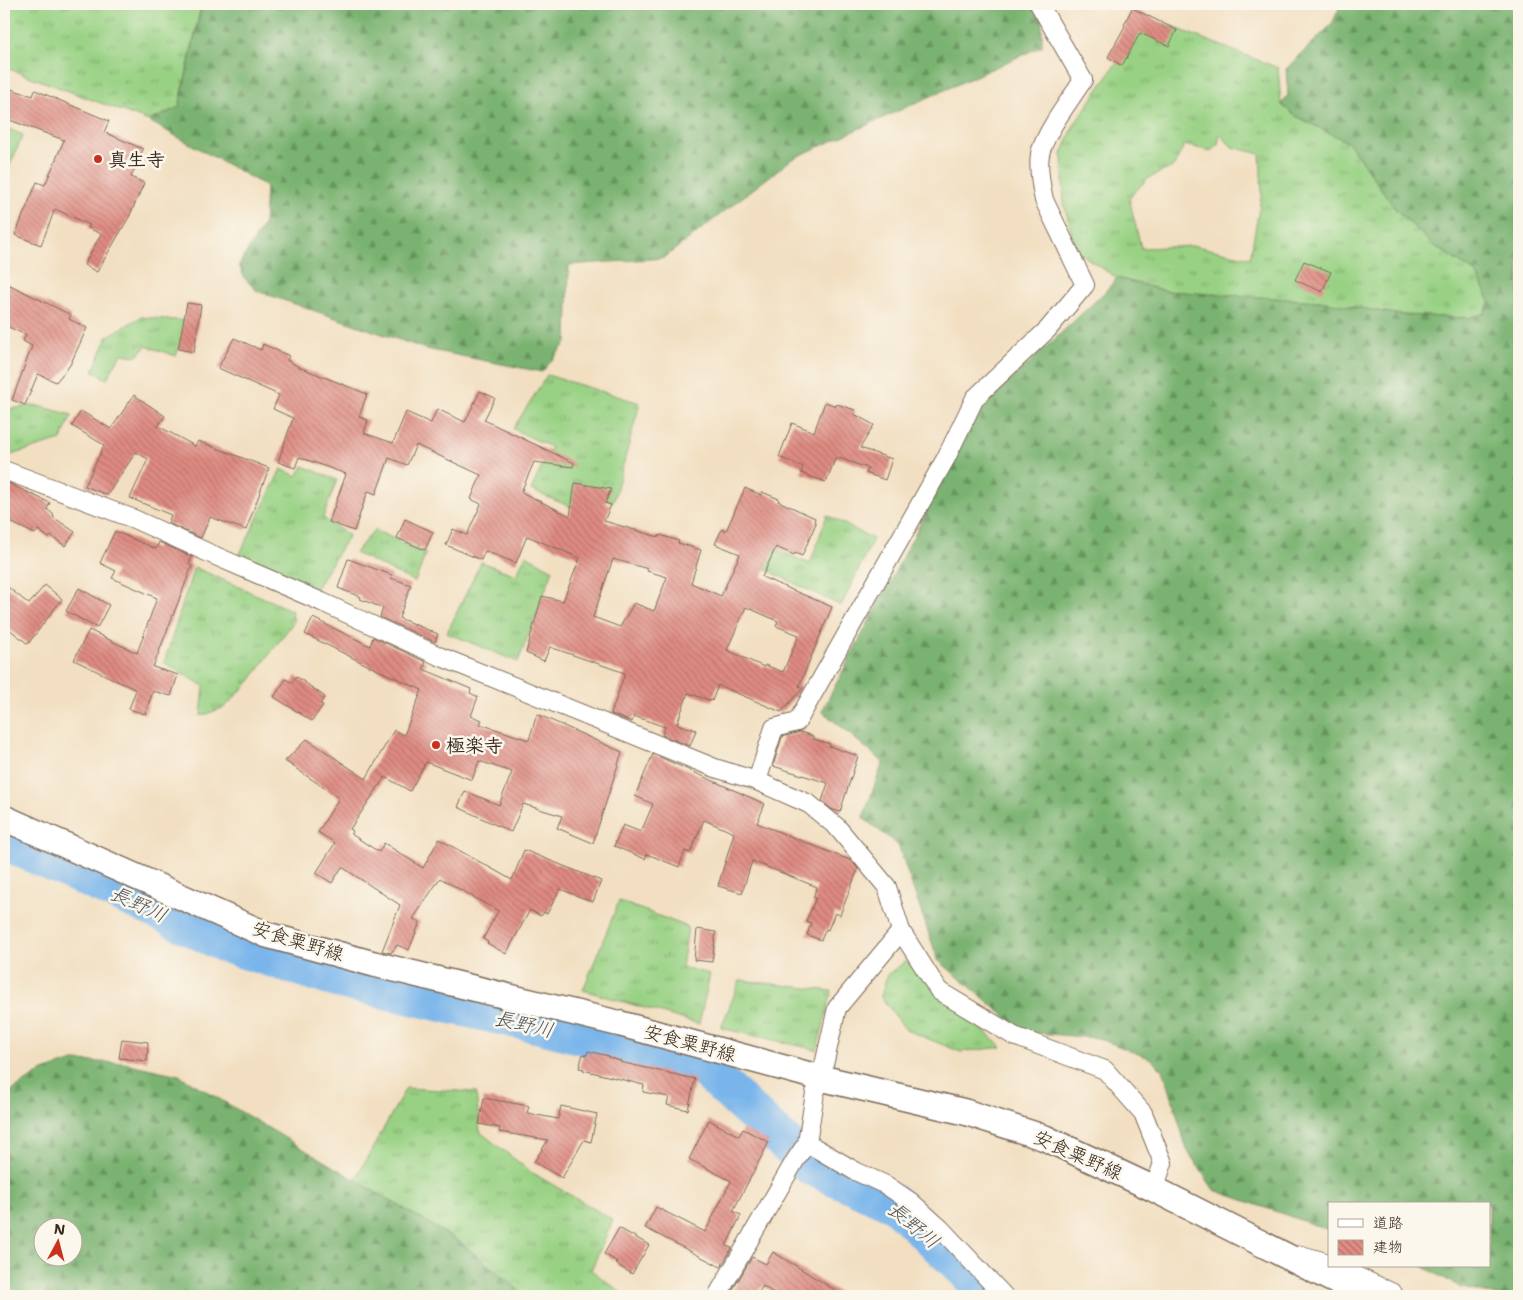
<svg xmlns="http://www.w3.org/2000/svg" width="1523" height="1300" font-family="'Shantell Sans','Klee One',sans-serif">
  <style>
    .grass { fill: url(#grass-tufts); stroke: #6a7e50; fill-rule: evenodd }
    .forest { fill: url(#forest-firs); stroke: #5a6e48; fill-rule: evenodd }
    .lines { fill: none; stroke-linecap: round; stroke-linejoin: round }
    .river { stroke: #79b5eb; stroke-width: 38 }
    .building { fill: url(#building-back-hatch); fill-rule: evenodd }
    .street-casing { stroke: #7b6957; stroke-width: 20 }
    .secondary-casing { stroke: #7b6957; stroke-width: 28 }
    .street { stroke: #fff; stroke-width: 18 }
    .secondary { stroke: #fff; stroke-width: 25 }
    .poi-dot { fill: #c8321e; stroke: #fbf7ec; stroke-width: 2 }
    .labels { text-anchor: middle; dominant-baseline: central; stroke-width: 5; stroke-linejoin: round; paint-order: stroke }
    .poi-label { font-size: 19px; font-weight: bold; fill: #3b2a1e; stroke: #fbf7ec; text-anchor: start }
    .street-label { font-size: 19px; fill: #3b2a1e; stroke: #fbf7ec }
    .water-label { font-size: 20px; font-style: italic; fill: #4e545c; stroke: #fbf7ec }
  </style>
  <defs>
    <pattern id="grass-tufts" width="24" height="20" patternUnits="userSpaceOnUse" patternTransform="scale(1.25)"><rect width="24" height="20" fill="#98d183"/><path d="M3 7l-1-3M5 7V3M7 7l1-3M15 17l-1-3M17 17v-4M19 17l1-3" fill="none" stroke="#7daa6b"/></pattern>
    <pattern id="forest-firs" width="22" height="20" patternUnits="userSpaceOnUse" patternTransform="scale(1.25)"><rect width="22" height="20" fill="#7ab371"/><path d="M5 1l3.5 6h-7zM16 11l3.5 6h-7z" fill="#65925c"/></pattern>
    <pattern id="building-back-hatch" width="6" height="6" patternUnits="userSpaceOnUse" patternTransform="scale(1.25)"><rect width="6" height="6" fill="#df8b82"/><path d="M-1 5l2 2M0 0l6 6M5-1l2 2" fill="none" stroke="#b6726a"/></pattern>
  </defs>
  <rect width="100%" height="100%" fill="#fbf7ec"/>
  <filter id="ink" filterUnits="userSpaceOnUse"><feTurbulence type="fractalNoise" baseFrequency=".02" numOctaves="2"/><feDisplacementMap in="SourceGraphic" scale="10" xChannelSelector="R" yChannelSelector="G"/><feConvolveMatrix kernelMatrix="1 2 1 2 8 2 1 2 1" color-interpolation-filters="sRGB"/></filter>
  <filter id="wash" filterUnits="userSpaceOnUse"><feTurbulence type="fractalNoise" baseFrequency=".0096" numOctaves="4" result="noise"/><feDisplacementMap in="SourceGraphic" scale="20" xChannelSelector="R" yChannelSelector="G"/><feGaussianBlur stdDeviation="1.12" result="paint"/><feColorMatrix in="noise" values="0 0 0 0 0 0 0 0 0 0 0 0 0 0 0 0 0 1.4 0 .05"/><feComposite in="paint" operator="in"/></filter>
  <g filter="url(#wash)">
    <rect width="100%" height="100%" fill="#f2dfc1"/>
    <path class="grass" d="M 4,4 L 212,4 L 200,10 L 179,107 L 149,121 L 4,67 Z
      M 1137,13 L 1278,68 L 1281,104 L 1294,115 L 1349,143 L 1397,211 L 1433,245 L 1476,273 L 1490,301 L 1484,314 L 1468,318 L 1402,315 L 1319,301 L 1166,291 L 1117,278 L 1076,251 L 1064,204 L 1062,154 L 1074,125 L 1128,46 ZM 1220,134 L 1232,147 L 1260,154 L 1262,193 L 1250,258 L 1196,246 L 1141,248 L 1129,198 L 1147,179 L 1174,166 L 1184,145 L 1211,151 L 1218,144 Z
      M 4,127 L 23,135 L 4,179 Z
      M 141,317 L 188,321 L 176,356 L 146,346 L 137,356 L 121,354 L 107,379 L 93,371 L 108,336 Z
      M 547,375 L 640,403 L 613,502 L 584,489 L 578,510 L 531,490 L 551,447 L 513,429 Z
      M 35,405 L 72,415 L 61,440 L 4,457 L 4,410 Z
      M 303,466 L 337,480 L 323,518 L 349,535 L 310,598 L 236,562 L 281,469 L 297,476 Z
      M 827,515 L 873,539 L 841,606 L 753,563 L 762,543 L 810,564 Z
      M 374,530 L 426,553 L 415,582 L 355,553 Z
      M 526,555 L 553,570 L 518,662 L 447,633 L 481,562 L 516,575 Z
      M 194,567 L 291,610 L 294,621 L 250,681 L 225,707 L 201,716 L 204,686 L 164,663 Z
      M 619,901 L 688,927 L 682,967 L 710,974 L 699,1024 L 583,990 Z
      M 906,961 L 1002,1047 L 961,1052 L 906,1030 L 881,997 L 887,975 Z
      M 740,980 L 832,991 L 817,1050 L 721,1028 Z
      M 406,1088 L 476,1092 L 480,1132 L 531,1172 L 613,1220 L 591,1270 L 626,1296 L 526,1296 L 460,1242 L 355,1180 Z"/>
    <path class="forest" d="M 212,4 L 1042,4 L 1042,46 L 792,159 L 664,258 L 569,265 L 567,342 L 542,372 L 426,349 L 257,291 L 245,279 L 239,265 L 264,224 L 266,186 L 149,121 L 179,107 L 201,10 Z
      M 1341,4 L 1519,4 L 1519,1296 L 1497,1296 L 1460,1287 L 1422,1266 L 1489,1266 L 1489,1204 L 1329,1204 L 1329,1230 L 1214,1190 L 1187,1150 L 1168,1084 L 1162,1070 L 1151,1059 L 1098,1038 L 1024,1032 L 938,960 L 898,845 L 863,818 L 883,762 L 822,711 L 981,408 L 1105,292 L 1117,278 L 1166,291 L 1319,301 L 1402,315 L 1468,318 L 1484,314 L 1490,301 L 1476,273 L 1433,245 L 1397,211 L 1349,143 L 1294,115 L 1281,104 L 1288,95 L 1286,69 L 1332,24 Z
      M 74,1061 L 124,1063 L 179,1075 L 460,1242 L 526,1296 L 4,1296 L 4,1096 L 43,1071 ZM 42,1228 L 72,1228 L 72,1258 L 42,1258 Z"/>
    <g class="lines">
      <path class="river" d="M 4,841 L 156,910 L 225,944 L 340,980 L 545,1026 L 701,1066 L 810,1166 L 895,1204 L 966,1271 L 988,1296"/>
    </g>
    <g id="blocks">
      <path class="building" d="M 1132,8 L 1177,30 L 1169,46 L 1140,33 L 1122,66 L 1108,57 L 1125,26 L 1124,25 Z
        M 4,87 L 33,96 L 35,90 L 109,121 L 104,132 L 143,149 L 131,177 L 144,183 L 129,217 L 97,272 L 84,265 L 101,234 L 88,228 L 90,225 L 55,209 L 41,245 L 15,235 L 37,182 L 45,185 L 64,140 L 4,118 Z
        M 1304,261 L 1331,272 L 1322,292 L 1295,280 Z
        M 4,282 L 71,315 L 69,319 L 87,328 L 70,365 L 56,382 L 38,374 L 25,405 L 12,400 L 32,346 L 23,341 L 26,335 L 4,325 Z
        M 187,303 L 201,305 L 194,352 L 178,349 Z
        M 234,338 L 261,350 L 263,344 L 289,356 L 287,360 L 299,367 L 367,394 L 359,417 L 368,420 L 364,433 L 393,443 L 406,412 L 431,423 L 437,409 L 465,422 L 480,391 L 495,398 L 484,420 L 574,463 L 573,467 L 534,462 L 521,492 L 570,516 L 575,483 L 611,489 L 605,503 L 611,505 L 604,521 L 659,537 L 660,535 L 679,541 L 678,543 L 701,550 L 691,583 L 721,596 L 740,554 L 715,544 L 722,529 L 726,531 L 745,488 L 761,495 L 762,492 L 779,499 L 778,501 L 815,518 L 814,522 L 816,523 L 802,556 L 795,553 L 794,555 L 776,547 L 762,577 L 832,607 L 799,686 L 803,688 L 781,712 L 718,685 L 712,701 L 688,693 L 677,724 L 696,730 L 690,746 L 662,735 L 665,727 L 634,716 L 632,722 L 611,714 L 625,673 L 550,647 L 544,661 L 526,653 L 542,596 L 563,601 L 580,558 L 527,536 L 516,563 L 485,551 L 481,560 L 446,545 L 453,529 L 467,535 L 481,504 L 471,499 L 481,475 L 416,445 L 407,465 L 389,458 L 376,494 L 368,491 L 354,531 L 329,522 L 346,474 L 299,457 L 295,468 L 278,462 L 293,418 L 273,409 L 279,395 L 218,368 ZM 613,559 L 648,569 L 647,571 L 667,577 L 654,611 L 634,603 L 620,627 L 593,617 ZM 746,607 L 778,621 L 776,626 L 799,635 L 783,672 L 765,665 L 764,667 L 727,650 Z
        M 134,395 L 165,416 L 158,426 L 195,446 L 198,441 L 269,468 L 246,530 L 210,517 L 201,538 L 168,523 L 171,515 L 130,498 L 148,459 L 136,452 L 107,495 L 85,486 L 104,445 L 72,426 L 81,411 L 111,429 Z
        M 825,402 L 836,406 L 837,404 L 855,410 L 854,414 L 874,425 L 860,448 L 892,459 L 885,480 L 866,473 L 868,468 L 836,457 L 826,482 L 801,473 L 803,467 L 779,457 L 792,423 L 814,432 Z
        M 4,481 L 50,503 L 47,509 L 54,515 L 53,517 L 75,532 L 65,546 L 51,536 L 49,538 L 38,530 L 35,534 L 4,519 Z
        M 405,519 L 433,532 L 425,550 L 397,538 Z
        M 115,531 L 156,549 L 159,542 L 192,557 L 189,564 L 192,566 L 153,667 L 178,675 L 171,696 L 153,691 L 145,714 L 129,709 L 136,690 L 74,660 L 89,630 L 137,653 L 157,598 L 112,578 L 116,571 L 100,563 Z
        M 348,559 L 392,575 L 391,578 L 411,585 L 399,618 L 438,634 L 435,642 L 380,617 L 383,608 L 360,599 L 361,597 L 338,588 Z
        M 4,584 L 29,604 L 45,585 L 62,599 L 28,644 L 4,625 Z
        M 79,588 L 109,605 L 97,628 L 66,611 Z
        M 313,618 L 370,646 L 373,637 L 426,662 L 423,669 L 471,689 L 470,693 L 478,697 L 471,716 L 482,720 L 480,724 L 529,740 L 537,714 L 622,752 L 593,843 L 557,828 L 562,816 L 523,804 L 511,832 L 458,807 L 465,791 L 499,805 L 512,772 L 479,761 L 472,780 L 426,762 L 410,791 L 385,777 L 350,829 L 353,831 L 351,834 L 379,852 L 384,843 L 423,868 L 439,839 L 512,880 L 524,850 L 601,881 L 593,902 L 560,889 L 547,914 L 544,912 L 541,916 L 530,910 L 506,954 L 487,943 L 488,942 L 483,939 L 498,911 L 440,878 L 413,919 L 420,922 L 409,950 L 397,945 L 391,953 L 382,951 L 400,905 L 342,867 L 332,883 L 316,873 L 335,843 L 318,832 L 339,798 L 285,761 L 307,739 L 366,779 L 394,730 L 404,735 L 422,690 L 369,666 L 305,634 Z
        M 296,676 L 325,697 L 320,704 L 323,705 L 312,721 L 274,697 L 286,679 L 292,683 Z
        M 800,732 L 813,736 L 813,739 L 830,744 L 829,746 L 858,756 L 840,812 L 831,809 L 822,801 L 828,783 L 773,766 L 782,737 Z
        M 653,754 L 765,804 L 757,823 L 852,861 L 858,869 L 840,915 L 835,913 L 828,930 L 826,929 L 821,940 L 807,935 L 811,923 L 806,921 L 816,898 L 813,897 L 817,887 L 752,861 L 742,893 L 718,886 L 734,833 L 704,820 L 690,853 L 685,851 L 679,867 L 647,854 L 645,859 L 614,846 L 623,825 L 641,832 L 653,804 L 635,796 Z
        M 697,929 L 716,932 L 712,962 L 694,960 Z
        M 122,1039 L 148,1042 L 147,1061 L 119,1058 Z
        M 588,1051 L 609,1056 L 608,1057 L 621,1061 L 620,1062 L 695,1079 L 688,1110 L 667,1105 L 669,1097 L 643,1092 L 644,1085 L 583,1070 L 584,1069 L 579,1068 L 583,1054 L 587,1055 Z
        M 484,1098 L 529,1106 L 527,1113 L 558,1119 L 561,1106 L 597,1114 L 591,1142 L 584,1140 L 562,1178 L 534,1162 L 548,1140 L 499,1132 L 500,1128 L 479,1124 Z
        M 709,1120 L 739,1136 L 743,1129 L 769,1142 L 733,1211 L 741,1215 L 726,1246 L 732,1248 L 721,1267 L 645,1228 L 656,1207 L 705,1232 L 731,1181 L 689,1159 Z
        M 619,1228 L 649,1245 L 632,1274 L 616,1264 L 618,1262 L 604,1254 Z
        M 773,1252 L 845,1296 L 778,1296 L 763,1286 L 756,1296 L 743,1296 L 732,1291 L 752,1257 L 766,1264 Z"/>
    </g>
  </g>
  <g filter="url(#ink)">
    <use href="#blocks" fill-opacity="0" stroke="#7b6957" stroke-width="1"/>
    <g class="lines">
      <defs>
        <path id="street" d="M 4,470 L 134,519 L 211,554 L 322,602 L 439,656 L 715,768 L 757,781 L 809,804 L 837,827 L 887,887 L 901,931 L 837,1008 L 821,1078 L 815,1093 L 807,1143 L 796,1159 L 717,1296
          M 757,781 L 774,728 L 797,722 L 946,458 L 975,398 L 1048,329 L 1085,285 L 1044,200 C 1041,186 1037,163 1041,150 C 1050,125 1069,102 1083,80 L 1039,4
          M 901,931 L 939,991 L 1014,1036 L 1105,1070 L 1143,1113 L 1163,1163 L 1154,1189
          M 807,1143 L 855,1171 L 886,1185 L 911,1202 L 941,1229 L 1004,1296
          M 1301,1255 L 1329,1263
          M 1335,1266 L 1393,1293"/>
        <path id="secondary" d="M 4,818 L 267,935 L 374,964 L 621,1024 L 821,1078 L 965,1112 L 1045,1138 L 1154,1189 L 1365,1296"/>
      </defs>
      <use href="#street" class="street-casing"/>
      <use href="#secondary" class="secondary-casing"/>
      <use href="#street" class="street"/>
      <use href="#secondary" class="secondary"/>
    </g>
  </g>
  <g class="poi-dot">
    <circle cx="98" cy="159" r="5"/>
    <circle cx="436" cy="745" r="5"/>
  </g>
  <g class="labels">
    <g class="poi-label">
      <text x="108" y="159">真生寺</text>
      <text x="446" y="745">極楽寺</text>
    </g>
    <g class="street-label">
      <text transform="translate(298 941) rotate(17)">安食粟野線</text>
      <text transform="translate(690 1043) rotate(15)">安食粟野線</text>
      <text transform="translate(1078 1155) rotate(24)">安食粟野線</text>
    </g>
    <g class="water-label">
      <text transform="translate(139 904) rotate(25)">長野川</text>
      <text transform="translate(524 1024) rotate(13)">長野川</text>
      <text transform="translate(914 1225) rotate(40)">長野川</text>
    </g>
  </g>
  <rect width="1523" height="1300" fill="none" stroke="#fbf7ec" stroke-width="20"/>
  <rect x="1328" y="1202" width="162" height="65" fill="#fbf7ec" stroke="#aea59a"/>
  <rect x="1338" y="1219" width="25" height="8" fill="#ffffff" stroke="#aea59a"/>
  <text x="1373" y="1228" font-size="15" fill="#3b2a1e">道路</text>
  <rect x="1338" y="1240" width="25" height="15" fill="url(#building-back-hatch)" stroke="#aea59a"/>
  <text x="1373" y="1252" font-size="15" fill="#3b2a1e">建物</text>
  <g transform="translate(58 1242) rotate(7)"><circle r="24" fill="#fbf7ec" stroke="#aea59a"/>
  <path d="M0-4L9 19L0 12L-9 19Z" fill="#c8321e"/>
  <text y="-8" font-size="14" font-weight="bold" text-anchor="middle" fill="#3b2a1e">N</text>
  </g>
</svg>
